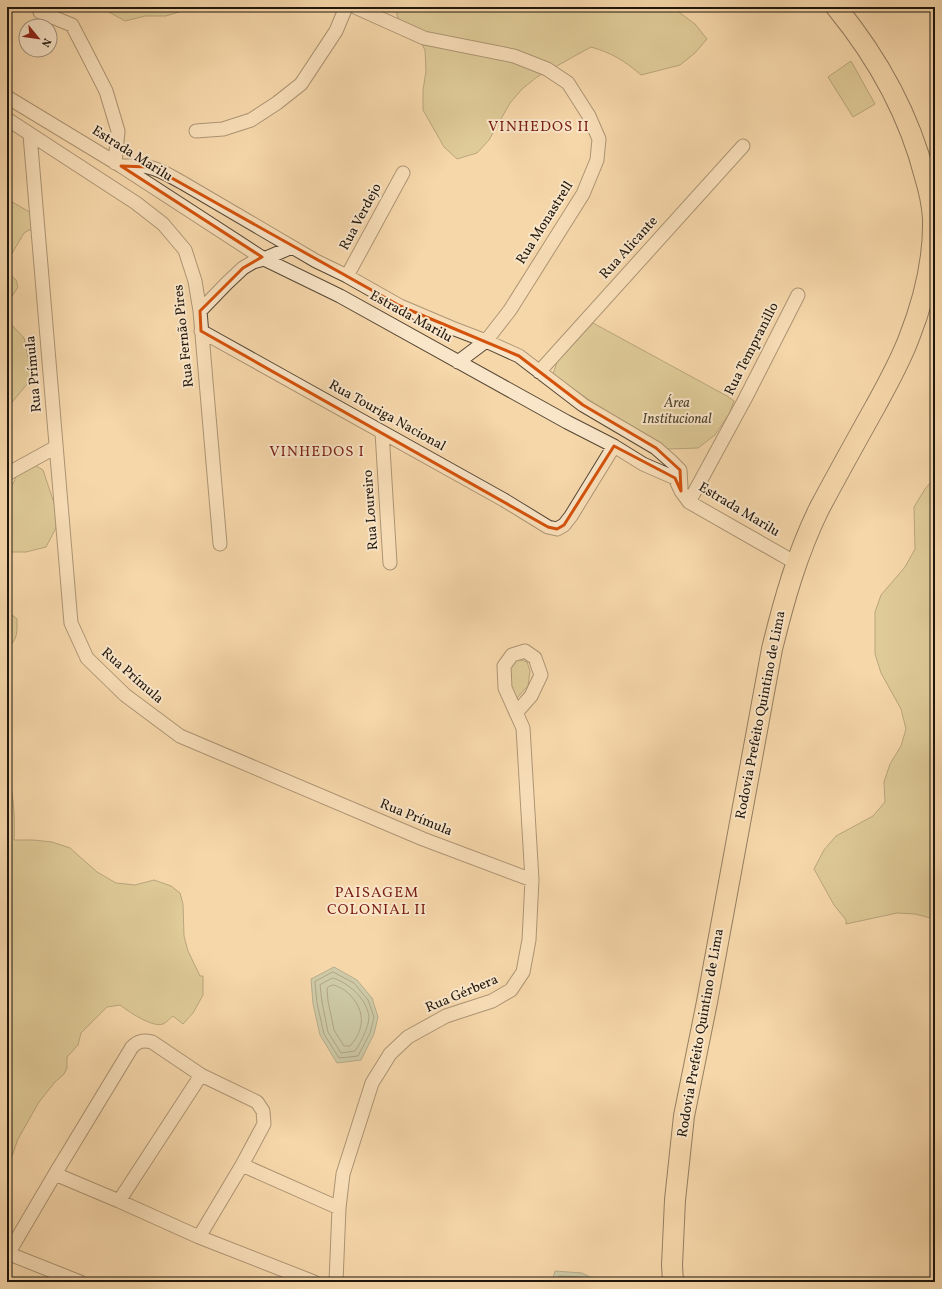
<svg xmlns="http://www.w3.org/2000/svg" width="942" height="1289" font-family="Vollkorn,serif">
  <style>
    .green { fill: #c4bc84; stroke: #726948 }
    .water { fill: #9ebaa4; stroke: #6b7868 }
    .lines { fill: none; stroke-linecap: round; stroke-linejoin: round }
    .shore { stroke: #5e6858; stroke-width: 1 }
    .street-casing { stroke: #554634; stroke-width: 15 }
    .primary-casing { stroke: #1f160d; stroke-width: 22 }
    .street { stroke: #f9e5c8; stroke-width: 13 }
    .primary { stroke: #f6d7aa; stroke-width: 20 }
    .marked { fill: none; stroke: #d4520c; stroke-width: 3; stroke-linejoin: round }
    .labels { text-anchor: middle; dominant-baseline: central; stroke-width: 4; stroke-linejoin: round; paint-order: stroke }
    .street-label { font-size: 14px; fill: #1f160d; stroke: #f9e5c8 }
    .park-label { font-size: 14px; font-style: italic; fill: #514831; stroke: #f9e5c8 }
    .neighbourhood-label { font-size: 15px; letter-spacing: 1px; fill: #7a1f14; stroke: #f9e5c8 }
  </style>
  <rect width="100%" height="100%" fill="#f6d7aa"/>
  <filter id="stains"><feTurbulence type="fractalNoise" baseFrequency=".005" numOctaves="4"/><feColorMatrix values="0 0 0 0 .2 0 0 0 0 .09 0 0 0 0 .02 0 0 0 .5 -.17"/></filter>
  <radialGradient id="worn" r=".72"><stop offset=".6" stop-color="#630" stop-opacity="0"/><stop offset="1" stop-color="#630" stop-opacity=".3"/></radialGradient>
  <path class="green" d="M 100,7 L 191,7 L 185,10 L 166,16 L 145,16 L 125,21 Z
    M 395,7 L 672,7 L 695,24 L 707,39 L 695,53 L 680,65 L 641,75 C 625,61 612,53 591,47 L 537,77 L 522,89 L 510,103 L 489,140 L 477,153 L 457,159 L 444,147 L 423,110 L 423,90 L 426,71 L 425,50 L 415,32 L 398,18 Z
    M 851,61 L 875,104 L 853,117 L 828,77 Z
    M 7,199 L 33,214 L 36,231 L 29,230 L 24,233 L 7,262 L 7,272 L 16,280 L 18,287 L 7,304 Z
    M 7,320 L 24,338 L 31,371 L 28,383 L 8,407 L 9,411 L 7,411 Z
    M 593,323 L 727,396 L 734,401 L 729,414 L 715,435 L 698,448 L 668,449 L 602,409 L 553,374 L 557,362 Z
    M 24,459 L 43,470 L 58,515 L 56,528 L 46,547 L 26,552 L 7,552 L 7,490 L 9,490 L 15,480 L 16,464 Z
    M 935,477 L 935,919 L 915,914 L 897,913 L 846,924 L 846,920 L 834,905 L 814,869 L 824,850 L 836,836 L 873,816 L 885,802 L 884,782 L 890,764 L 901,746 L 906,729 L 901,709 L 881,673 L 875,654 L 875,612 L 881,595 L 905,567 L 915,549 L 914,507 L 925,489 Z
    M 7,615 L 12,615 L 17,619 C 17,632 18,640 7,648 Z
    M 514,660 L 521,660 L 527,662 L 530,671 L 528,686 L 516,699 C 506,684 506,676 514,660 Z
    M 7,783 L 11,786 C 14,804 15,821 14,840 L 33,840 L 52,842 L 70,848 L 97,872 L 116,883 L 135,885 L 154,880 L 171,886 L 180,893 L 183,904 L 184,936 L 188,951 L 200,976 L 203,976 L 203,995 L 193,1013 L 183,1024 L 173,1016 C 170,1018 166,1023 163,1024 C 152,1028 128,1011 120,1005 L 107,1007 L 81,1033 L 78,1045 L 67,1057 L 67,1068 L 64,1074 L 55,1082 L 39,1102 L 18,1139 L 12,1156 L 7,1165 Z"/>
  <path class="water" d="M 334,967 L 357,980 L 372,998 L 378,1017 L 374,1034 L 361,1060 L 337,1063 L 320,1035 L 313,1004 L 311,979 Z
    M 555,1271 L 582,1273 L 600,1282 L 552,1282 Z"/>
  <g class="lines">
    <path class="shore" d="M 333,972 L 354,983 L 368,1000 L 374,1017 L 370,1033 L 358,1056 L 339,1058 L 324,1034 L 317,1003 L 315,982 Z
      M 333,978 C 349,983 367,999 369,1017 C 369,1027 360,1044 355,1051 L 341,1053 L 328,1032 L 322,1002 L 320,985 Z
      M 334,985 C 339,987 344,989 348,993 C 365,1009 366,1028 350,1046 L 344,1046 L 334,1030 L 328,1001 L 327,989 L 328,987 Z
      M 557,1282 L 558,1277 L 560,1276 L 581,1277 L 591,1282"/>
    <defs>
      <path id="street" d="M 355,7 L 424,38 L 514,56 L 547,69 L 568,83 L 589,116 L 599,139 L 597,160 L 583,194 L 510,310 L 486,341 L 458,362
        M 40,12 L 72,25 L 84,48 L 106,91 L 118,131 L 115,163
        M 7,97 L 121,166 L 264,259 L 340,296 L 567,422 L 614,446 L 643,464 L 675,478 L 681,491 L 689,502 L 796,563
        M 7,119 L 136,203 L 163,224 L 185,250 L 195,281 L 200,311 L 220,544
        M 196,131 L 223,129 L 251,120 L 277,103 L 301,84 L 336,31 L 346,7
        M 30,135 L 71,623 L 87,658 L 125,695 L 180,736 L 423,839 L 532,880
        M 121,166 C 130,166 139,165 148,167 C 160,169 172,177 183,183 L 316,261 L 347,276 L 400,306 L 452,328 L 486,341 L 519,356 L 583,405 L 656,448 L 672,462 L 680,470 L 681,487
        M 347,276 L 403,173
        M 200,311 L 227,283 L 243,268 L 253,262 L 264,259 L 292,247
        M 201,331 L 504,500 L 548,527 L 557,529 L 564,525 L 571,516 L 614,446
        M 539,372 L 743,146
        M 382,432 L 390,563
        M 7,474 L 56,447
        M 689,502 L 745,399 L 798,295
        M 242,1165 L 339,1208
        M 55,1174 L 119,1201 L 199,1237 L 314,1282
        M 119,1201 L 201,1075
        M 7,1253 L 80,1282
        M 8,1254 L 55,1174 L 132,1047 C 138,1041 143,1040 152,1042 L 201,1075 L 257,1102 L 263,1111 L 264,1124 L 242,1165 L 199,1237
        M 336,1282 L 339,1208 L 343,1174 L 372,1083 L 390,1054 L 408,1037 L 446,1016 L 492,1001 L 511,990 L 523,972 L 529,940 L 532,880 L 523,728 L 505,688 L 504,666 L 512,655 L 525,651 L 535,658 L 541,675 L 531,696 L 516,713"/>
      <path id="primary" d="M 673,1282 L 672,1265 L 675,1200 L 684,1116 L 707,1002 L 772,649 C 784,600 797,554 819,509 C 837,475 856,441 875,407 C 887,385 900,362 909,338 C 924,300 934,259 933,218 C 932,204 929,190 925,177 C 909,114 877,57 836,7"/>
    </defs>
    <use href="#street" class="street-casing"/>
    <use href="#primary" class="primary-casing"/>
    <use href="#street" class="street"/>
    <use href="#primary" class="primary"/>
  </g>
  <path d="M0 0H942V1289H0ZM 121,166 L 148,167 L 161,172 L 400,306 L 519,356 L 583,405 L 656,448 L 680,470 L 681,491 L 675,478 L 614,446 L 564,525 L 557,529 L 548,527 L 201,331 L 200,311 L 243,268 L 262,257 Z" fill="#f6d7aa" fill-opacity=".55" fill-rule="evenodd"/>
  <path class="marked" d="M 121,166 L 148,167 L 161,172 L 400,306 L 519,356 L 583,405 L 656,448 L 680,470 L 681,491 L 675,478 L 614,446 L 564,525 L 557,529 L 548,527 L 201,331 L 200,311 L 243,268 L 262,257 Z"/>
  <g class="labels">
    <g class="street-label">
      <text transform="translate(132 154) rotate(32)">Estrada Marilu</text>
      <text transform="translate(361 217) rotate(-62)">Rua Verdejo</text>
      <text transform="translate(545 223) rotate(-58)">Rua Monastrell</text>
      <text transform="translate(629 248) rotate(-48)">Rua Alicante</text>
      <text transform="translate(411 317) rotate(29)">Estrada Marilu</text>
      <text transform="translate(184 336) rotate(-96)">Rua Fernão Pires</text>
      <text transform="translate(752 349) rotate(-63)">Rua Tempranillo</text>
      <text transform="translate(34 374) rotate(-95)">Rua Prímula</text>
      <text transform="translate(387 416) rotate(29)">Rua Touriga Nacional</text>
      <text transform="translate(371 510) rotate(-94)">Rua Loureiro</text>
      <text transform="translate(739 510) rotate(31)">Estrada Marilu</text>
      <text transform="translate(132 676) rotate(41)">Rua Prímula</text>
      <text transform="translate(761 715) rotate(-79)">Rodovia Prefeito Quintino de Lima</text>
      <text transform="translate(416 818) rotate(22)">Rua Prímula</text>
      <text transform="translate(462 994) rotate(-23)">Rua Gérbera</text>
      <text transform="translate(701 1033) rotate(-80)">Rodovia Prefeito Quintino de Lima</text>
    </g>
    <g class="park-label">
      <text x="677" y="403">Área<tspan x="677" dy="16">Institucional</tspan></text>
    </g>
    <g class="neighbourhood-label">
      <text x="539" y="127">VINHEDOS II</text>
      <text x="317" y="452">VINHEDOS I</text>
      <text x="377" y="893">PAISAGEM<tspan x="377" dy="17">COLONIAL II</tspan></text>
    </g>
  </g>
  <rect width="942" height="1289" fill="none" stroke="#f6d7aa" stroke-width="24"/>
  <rect x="8" y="8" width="926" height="1273" fill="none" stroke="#1f160d" stroke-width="2"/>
  <rect x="12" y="12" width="918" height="1265" fill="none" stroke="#1f160d"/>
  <g transform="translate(38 38) rotate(119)"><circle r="19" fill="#f9e5c8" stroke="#a2927d"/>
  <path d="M0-3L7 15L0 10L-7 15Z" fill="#8f2418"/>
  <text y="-6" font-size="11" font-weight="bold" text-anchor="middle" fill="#1f160d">N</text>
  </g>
  <rect width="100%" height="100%" filter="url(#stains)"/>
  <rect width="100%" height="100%" fill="url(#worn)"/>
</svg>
